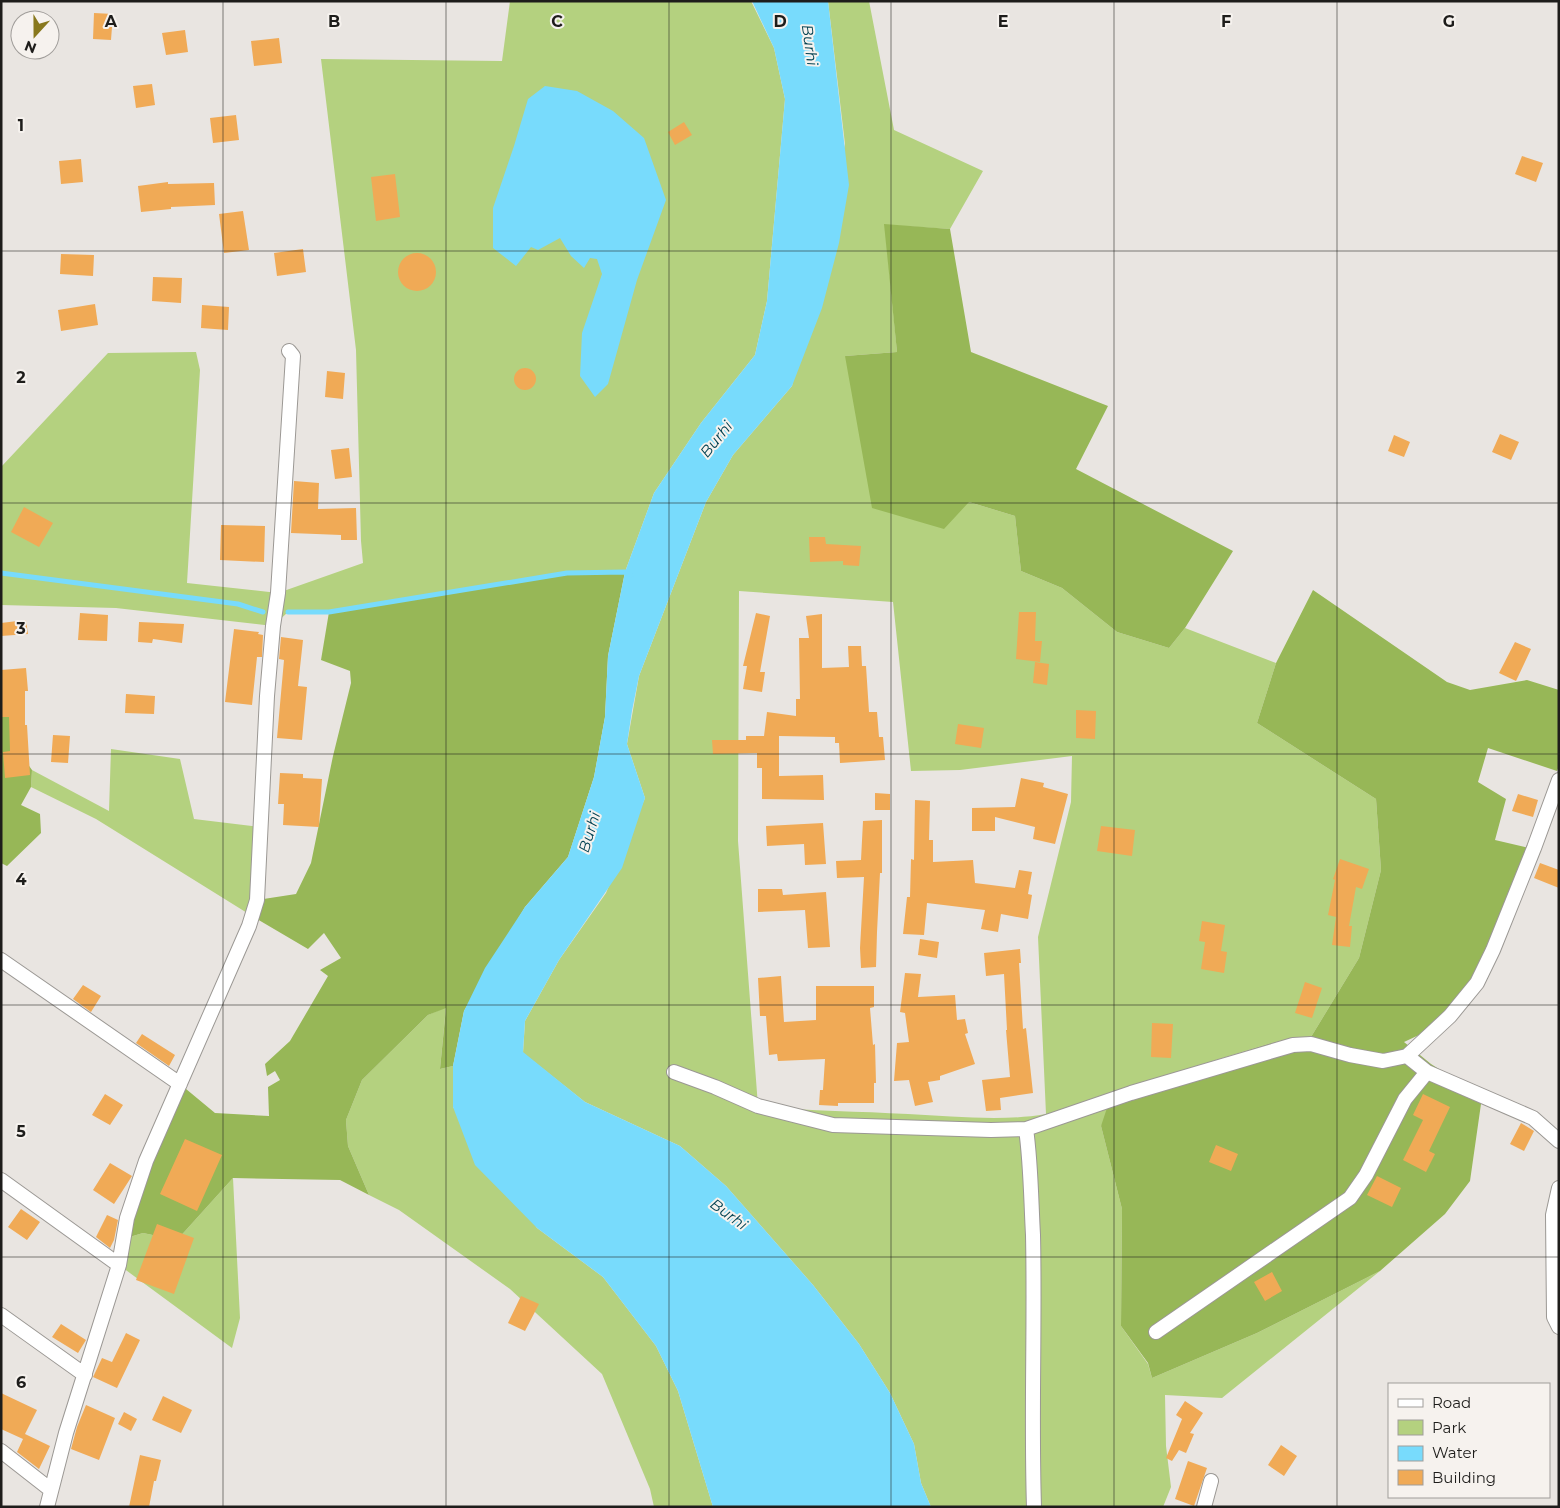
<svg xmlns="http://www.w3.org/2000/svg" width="1560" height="1508" font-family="Montserrat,sans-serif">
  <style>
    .green { fill: #b4d17f; fill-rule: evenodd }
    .forest { fill: #97b757 }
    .water { fill: #78dbfc }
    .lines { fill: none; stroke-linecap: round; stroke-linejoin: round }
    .stream { stroke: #78dbfc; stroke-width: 5 }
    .building { fill: #f0aa56 }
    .minor-casing { stroke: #9b9894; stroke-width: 16 }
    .minor { stroke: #fff; stroke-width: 14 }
    .grid { fill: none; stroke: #1e1d1b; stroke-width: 1; stroke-opacity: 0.55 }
    .labels { text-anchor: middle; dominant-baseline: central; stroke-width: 4; stroke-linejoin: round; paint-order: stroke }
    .water-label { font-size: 15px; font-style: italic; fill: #004050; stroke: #f6f2ee }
    .grid-label { font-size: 16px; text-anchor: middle; font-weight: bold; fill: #1e1d1b; stroke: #f6f2ee; stroke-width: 4; stroke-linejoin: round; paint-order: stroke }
  </style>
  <rect width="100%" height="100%" fill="#e9e5e1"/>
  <path class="green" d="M 510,1 L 751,1 L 774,48 L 785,99 L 767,301 L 755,355 L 701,423 L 654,493 L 625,572 L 566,573 L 329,612 L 288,612 L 273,626 L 116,608 L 1,605 L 1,467 L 108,353 L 196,352 L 200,370 L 187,583 L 278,593 L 363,563 L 361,541 L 356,350 L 321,59 L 502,61 Z
    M 828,1 L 869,1 L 894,130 L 983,171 L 950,229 L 885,225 L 897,352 L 845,356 L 969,502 L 1015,516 L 1021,571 L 1062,588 L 1117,632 L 1169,648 L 1185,628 L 1276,663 L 1257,723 L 1376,799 L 1381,870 L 1359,958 L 1311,1037 L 1293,1038 L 1271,1043 L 1126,1088 L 1101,1126 L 1122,1209 L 1121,1326 L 1148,1364 L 1152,1378 L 1257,1333 L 1380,1271 L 1222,1398 L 1165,1395 L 1166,1446 L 1171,1487 L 1163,1507 L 931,1507 L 921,1483 L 914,1444 L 890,1393 L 859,1344 L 813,1285 L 726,1186 L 680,1146 L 585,1102 L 523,1053 L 525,1021 L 559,960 L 606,893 L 645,798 L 627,744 L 639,676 L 706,502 L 733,455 L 792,386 L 845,144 ZM 739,591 L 893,602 L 911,771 L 960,770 L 1072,756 L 1071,802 L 1038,937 L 1046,1114 C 1000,1122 954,1116 908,1114 C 858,1111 808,1111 758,1106 L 738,841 Z
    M 111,749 L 180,759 L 194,819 L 260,827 L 252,916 L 96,819 L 31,787 L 32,770 L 109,811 Z
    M 446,1007 L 440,1069 L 453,1066 L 453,1107 L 537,1228 L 603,1277 L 656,1346 L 678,1391 L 713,1507 L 654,1507 L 650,1489 L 602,1374 L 510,1289 L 399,1210 L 369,1195 L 348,1146 L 346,1120 L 362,1080 L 428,1015 Z
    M 233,1178 L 240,1318 L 232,1348 L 119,1265 L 123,1239 L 143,1233 L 177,1240 Z"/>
  <path class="forest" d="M 884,224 L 950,229 L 971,352 L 1108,406 L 1076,469 L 1233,551 L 1185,628 L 1169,648 L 1117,632 L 1062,588 L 1021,571 L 1015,516 L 969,502 L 944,529 L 872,508 L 845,356 L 897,352 Z
    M 625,572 L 608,656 L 605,717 L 594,777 L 568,857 L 525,907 L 464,1011 L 453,1066 L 440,1069 L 446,1008 L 428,1015 L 362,1080 L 346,1120 L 348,1146 L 369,1195 L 340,1180 L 233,1178 L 177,1240 L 143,1233 L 123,1239 L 180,1084 L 215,1113 L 269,1116 L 268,1087 L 280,1080 L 275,1071 L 267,1076 L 265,1064 L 290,1041 L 328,976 L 320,970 L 341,958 L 324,933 L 308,949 L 252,916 L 257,900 L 296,894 L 311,863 L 333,756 L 351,683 L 350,671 L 321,660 L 329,612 L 566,573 Z
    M 1313,590 L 1447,682 L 1470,690 L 1527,680 L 1559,690 L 1559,766 L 1557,771 L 1488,748 L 1478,782 L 1506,799 L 1495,840 L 1529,848 L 1486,962 L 1450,1013 L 1419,1035 L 1404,1042 L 1431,1064 L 1482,1097 L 1470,1181 L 1445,1214 L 1380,1271 L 1257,1333 L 1152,1378 L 1148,1363 L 1121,1326 L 1122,1209 L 1101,1126 L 1112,1093 L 1271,1043 L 1293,1038 L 1312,1038 L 1311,1037 L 1359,958 L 1381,870 L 1376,799 L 1257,723 L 1276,663 Z
    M 1,690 L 15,724 L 17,749 L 32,770 L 31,787 L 21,805 L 40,814 L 41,833 L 7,866 L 1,863 Z"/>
  <path class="water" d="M 752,1 L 828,1 L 849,185 L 839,243 L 822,308 L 792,386 L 733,455 L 706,502 L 639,676 L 632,711 L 627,744 L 645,798 L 622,868 L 559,960 L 525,1021 L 523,1052 L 585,1102 L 680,1146 L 726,1186 L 813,1285 L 859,1344 L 890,1393 L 914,1444 L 921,1483 L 931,1507 L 713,1507 L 678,1391 L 656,1346 L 603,1277 L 537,1228 L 475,1165 L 453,1107 L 453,1066 L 464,1011 L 485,968 L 525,907 L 568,857 L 594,777 L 605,717 L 608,656 L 625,572 L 654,493 L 701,423 L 755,355 L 767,301 L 785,99 L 774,48 Z
    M 545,86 L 577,91 L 613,111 L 644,138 L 666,200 L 637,280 L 608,384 L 595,397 L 580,376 L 582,333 L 602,274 L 597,259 L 590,258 L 584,268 L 571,256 L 560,238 L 538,250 L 531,247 L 516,266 L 493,248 L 493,208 L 514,146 L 528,99 Z"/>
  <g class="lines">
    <path class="stream" d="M 1,573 L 238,604 L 263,612
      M 288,612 L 329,612 L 567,573 L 625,572 L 631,575"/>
  </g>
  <path class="building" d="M 94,13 L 113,14 L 111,40 L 93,39 Z
    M 185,30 L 188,52 L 166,55 L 162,33 Z
    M 279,38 L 282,63 L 254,66 L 251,41 Z
    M 152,84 L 155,105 L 136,108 L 133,86 Z
    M 236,115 L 239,140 L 213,143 L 210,118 Z
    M 684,122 L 692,135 L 675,145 L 668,132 Z
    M 1522,156 L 1543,163 L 1536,182 L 1515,174 Z
    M 81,159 L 83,182 L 61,184 L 59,161 Z
    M 395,174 L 400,217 L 376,221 L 371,177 Z
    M 168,182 L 168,184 L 214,183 L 215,205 L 171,207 L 171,209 L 141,212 L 138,186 Z
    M 243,211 L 249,250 L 224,253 L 219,214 Z
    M 303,249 L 306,272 L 277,276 L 274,253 Z
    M398 272a19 19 0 1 1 38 0a19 19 0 1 1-38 0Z
    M 61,254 L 94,255 L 93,276 L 60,274 Z
    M 153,277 L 182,278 L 181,303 L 152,301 Z
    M 95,304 L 98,325 L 61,331 L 58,310 Z
    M 202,305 L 229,307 L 228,330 L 201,328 Z
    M514 379a11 11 0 1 1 22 0a11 11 0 1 1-22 0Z
    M 327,371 L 345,373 L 343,399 L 325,397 Z
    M 1500,434 L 1519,442 L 1511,460 L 1492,452 Z
    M 1394,435 L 1410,442 L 1404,457 L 1388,451 Z
    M 349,448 L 352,477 L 335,479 L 331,450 Z
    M 294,481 L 319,483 L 318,509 L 356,508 L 357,540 L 341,540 L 341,535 L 291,533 Z
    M 24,507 L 53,523 L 39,547 L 11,532 Z
    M 221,525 L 265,526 L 264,562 L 220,560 Z
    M 809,537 L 825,537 L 826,544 L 861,546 L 859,566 L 843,565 L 843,561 L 810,562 Z
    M 1019,612 L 1036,612 L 1035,641 L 1042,641 L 1040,662 L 1016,659 Z
    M 80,613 L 108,615 L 107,641 L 78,640 Z
    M 756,613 L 770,616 L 760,672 L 765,672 L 762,692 L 743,689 L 747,666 L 743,666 Z
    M 822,614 L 822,668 L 849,667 L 848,646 L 861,646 L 862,666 L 866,666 L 869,712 L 877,712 L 879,737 L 883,737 L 885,760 L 840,763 L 839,743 L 835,743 L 835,737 L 779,736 L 779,776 L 823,775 L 824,800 L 762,799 L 762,768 L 757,768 L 757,753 L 713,754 L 712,740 L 746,740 L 746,736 L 764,736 L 767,712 L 796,716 L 796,699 L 800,699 L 799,638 L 809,638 L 806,616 Z
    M 26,620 L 28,634 L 1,636 L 1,623 Z
    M 139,622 L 184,624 L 182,643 L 153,639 L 152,643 L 138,642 Z
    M 234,629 L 259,632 L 258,634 L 263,635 L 262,657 L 257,657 L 252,705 L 225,702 Z
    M 281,637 L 303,640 L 298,686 L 307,687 L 302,740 L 277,738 L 284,660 L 279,659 Z
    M 1515,642 L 1531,649 L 1516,681 L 1499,673 Z
    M 1035,662 L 1049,664 L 1047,685 L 1033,683 Z
    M 26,668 L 28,691 L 25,691 L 25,725 L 27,725 L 30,775 L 5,778 L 3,752 L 10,751 L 9,717 L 1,717 L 1,670 Z
    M 126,694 L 155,696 L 154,714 L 125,713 Z
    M 1076,710 L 1096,711 L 1095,739 L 1076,738 Z
    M 958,724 L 984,728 L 981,748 L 955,744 Z
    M 53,735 L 70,736 L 68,763 L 51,762 Z
    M 280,773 L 303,774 L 303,778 L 322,779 L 319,827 L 283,825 L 284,804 L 278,804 Z
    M 1021,778 L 1044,783 L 1043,787 L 1068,794 L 1055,844 L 1033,839 L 1035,827 L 995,817 L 995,831 L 972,831 L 972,808 L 1015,807 Z
    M 875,793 L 890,794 L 890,810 L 875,810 Z
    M 1518,794 L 1538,800 L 1533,817 L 1512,811 Z
    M 915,800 L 930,801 L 929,840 L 933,840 L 933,862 L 973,860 L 975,883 L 1015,888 L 1019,870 L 1032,872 L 1028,894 L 1032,895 L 1028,919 L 1001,914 L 998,932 L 981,929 L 985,910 L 927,903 L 924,935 L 903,934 L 907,897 L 910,897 L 911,859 L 914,860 Z
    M 882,820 L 882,873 L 880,873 L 877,932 L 876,967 L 861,968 L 860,948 L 864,877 L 837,878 L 836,861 L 861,860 L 863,821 Z
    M 823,823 L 826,864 L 805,865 L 804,844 L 767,846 L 766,826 Z
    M 1101,826 L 1135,830 L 1132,856 L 1097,851 Z
    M 1340,859 L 1369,869 L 1362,889 L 1356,887 L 1349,926 L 1352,926 L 1350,947 L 1332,945 L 1336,917 L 1328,915 L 1335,880 L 1333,879 Z
    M 1540,863 L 1559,870 L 1559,888 L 1534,878 Z
    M 758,889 L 782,889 L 783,895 L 826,892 L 830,947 L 808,948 L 805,910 L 758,912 Z
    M 1202,921 L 1225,925 L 1221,951 L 1227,952 L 1224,973 L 1201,969 L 1205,942 L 1199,941 Z
    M 920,939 L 939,942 L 937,958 L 918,955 Z
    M 1020,949 L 1021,963 L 1019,963 L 1023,1029 L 1026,1028 L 1033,1093 L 1000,1098 L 1001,1110 L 986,1111 L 982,1080 L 1010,1077 L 1006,1030 L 1007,1030 L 1004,974 L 986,976 L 984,953 Z
    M 905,973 L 921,974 L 918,997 L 955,995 L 957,1020 L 965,1019 L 968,1033 L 965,1034 L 975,1064 L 940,1076 L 940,1080 L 928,1082 L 933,1102 L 915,1106 L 909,1080 L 894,1081 L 897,1043 L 909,1042 L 905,1013 L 900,1012 Z
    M 781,976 L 784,1022 L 816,1020 L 816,986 L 874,986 L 874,1007 L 870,1008 L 873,1045 L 875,1044 L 876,1083 L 874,1083 L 874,1103 L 838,1103 L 838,1106 L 819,1105 L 820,1090 L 823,1090 L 825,1059 L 778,1061 L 777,1054 L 769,1055 L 766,1016 L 760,1016 L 758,978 Z
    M 1305,982 L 1322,988 L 1312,1018 L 1295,1013 Z
    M 83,985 L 101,996 L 91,1012 L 73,999 Z
    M 1152,1023 L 1173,1024 L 1171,1058 L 1151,1057 Z
    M 142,1034 L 175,1055 L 169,1066 L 136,1043 Z
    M 105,1094 L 123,1105 L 110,1125 L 92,1115 Z
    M 1423,1094 L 1450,1107 L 1429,1151 L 1435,1154 L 1426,1172 L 1403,1160 L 1423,1120 L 1413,1115 Z
    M 1521,1123 L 1534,1131 L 1524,1151 L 1510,1144 Z
    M 185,1139 L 222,1155 L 197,1211 L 160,1194 Z
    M 1216,1145 L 1238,1154 L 1231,1171 L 1209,1162 Z
    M 110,1163 L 132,1176 L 114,1204 L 93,1190 Z
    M 1377,1176 L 1401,1188 L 1392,1207 L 1367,1195 Z
    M 21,1209 L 40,1222 L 27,1240 L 8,1227 Z
    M 107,1215 L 118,1220 L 114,1240 L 110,1248 L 96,1237 Z
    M 157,1224 L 194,1238 L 174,1294 L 136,1280 Z
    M 1272,1272 L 1282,1291 L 1265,1301 L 1254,1282 Z
    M 521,1296 L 539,1304 L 525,1331 L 508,1323 Z
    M 61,1324 L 86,1340 L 78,1353 L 52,1337 Z
    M 126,1333 L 140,1340 L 117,1388 L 93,1377 L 94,1375 L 102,1358 L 112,1362 Z
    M 1,1393 L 37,1410 L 24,1436 L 25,1434 L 50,1446 L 39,1469 L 17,1452 L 23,1439 L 1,1429 Z
    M 163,1396 L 192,1410 L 181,1433 L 152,1420 Z
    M 1185,1401 L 1203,1413 L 1190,1433 L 1194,1434 L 1186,1453 L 1179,1450 L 1172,1461 L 1166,1458 L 1182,1419 L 1176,1415 Z
    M 86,1405 L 115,1418 L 99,1460 L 71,1449 L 77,1427 Z
    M 124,1412 L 137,1419 L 131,1431 L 118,1424 Z
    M 1281,1445 L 1297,1456 L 1284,1476 L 1268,1465 Z
    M 140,1455 L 161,1460 L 156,1481 L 154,1481 L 149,1507 L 129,1507 Z
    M 1188,1461 L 1207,1468 L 1194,1506 L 1175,1499 Z"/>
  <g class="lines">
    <defs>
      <path id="minor" d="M 1,960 L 180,1084
        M 1407,1056 L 1427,1072 L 1533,1118 L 1559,1141
        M 674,1072 L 715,1087 L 758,1106 L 833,1125 L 991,1130 L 1026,1129 L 1131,1093 L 1293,1045 L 1311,1044 L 1350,1055 L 1383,1061 L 1407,1056 L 1450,1016 L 1477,983 L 1493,950 L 1534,848 L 1559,780
        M 1026,1129 C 1031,1164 1031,1200 1033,1235 C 1035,1326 1031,1416 1034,1507
        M 1,1180 L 119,1265
        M 1559,1188 L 1553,1215 L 1554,1317 L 1559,1327
        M 1,1315 L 85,1375
        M 1156,1332 L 1350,1198 L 1366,1175 L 1405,1099 L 1427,1072
        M 1,1451 L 51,1490
        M 47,1507 L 66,1433 L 119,1265 L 127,1218 L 146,1161 L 249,926 L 257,900 L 267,696 L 273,626 L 278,593 L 293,356 L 289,351
        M 1204,1507 L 1211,1481"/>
    </defs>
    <use href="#minor" class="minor-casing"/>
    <use href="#minor" class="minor"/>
  </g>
  <path class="grid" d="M 223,1 L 223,1507M 446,1 L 446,1507M 669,1 L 669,1507M 891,1 L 891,1507M 1114,1 L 1114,1507M 1337,1 L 1337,1507M 1,251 L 1559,251M 1,503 L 1559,503M 1,754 L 1559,754M 1,1005 L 1559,1005M 1,1257 L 1559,1257"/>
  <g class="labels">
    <g class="water-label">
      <text transform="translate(810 45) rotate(82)">Burhi</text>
      <text transform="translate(716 439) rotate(-51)">Burhi</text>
      <text transform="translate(589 832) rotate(-73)">Burhi</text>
      <text transform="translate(729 1214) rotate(36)">Burhi</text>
    </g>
  </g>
  <g class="grid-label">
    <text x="111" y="27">A</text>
    <text x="334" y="27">B</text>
    <text x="557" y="27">C</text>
    <text x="780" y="27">D</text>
    <text x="1003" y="27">E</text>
    <text x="1226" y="27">F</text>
    <text x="1449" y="27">G</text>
    <text x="21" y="131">1</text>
    <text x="21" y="383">2</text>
    <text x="21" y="634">3</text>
    <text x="21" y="885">4</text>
    <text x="21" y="1137">5</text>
    <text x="21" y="1388">6</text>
  </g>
  <rect width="1560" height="1508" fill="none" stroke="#1e1d1b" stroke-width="5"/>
  <rect x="1388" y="1383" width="162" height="115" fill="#f6f2ee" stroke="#a09d9a"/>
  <rect x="1398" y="1399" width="25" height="8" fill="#ffffff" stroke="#a09d9a"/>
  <text x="1432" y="1408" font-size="15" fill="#1e1d1b">Road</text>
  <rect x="1398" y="1420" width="25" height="15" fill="#b4d17f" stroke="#a09d9a"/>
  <text x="1432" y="1433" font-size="15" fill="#1e1d1b">Park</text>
  <rect x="1398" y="1446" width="25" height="15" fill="#78dbfc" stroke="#a09d9a"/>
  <text x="1432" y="1458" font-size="15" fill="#1e1d1b">Water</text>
  <rect x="1398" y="1470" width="25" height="15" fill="#f0aa56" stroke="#a09d9a"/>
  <text x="1432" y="1483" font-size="15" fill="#1e1d1b">Building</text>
  <g transform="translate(35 35) rotate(201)"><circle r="24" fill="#f6f2ee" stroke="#a09d9a"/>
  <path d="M0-4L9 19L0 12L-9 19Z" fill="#88781d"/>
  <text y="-8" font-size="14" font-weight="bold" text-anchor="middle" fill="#1e1d1b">N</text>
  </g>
</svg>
